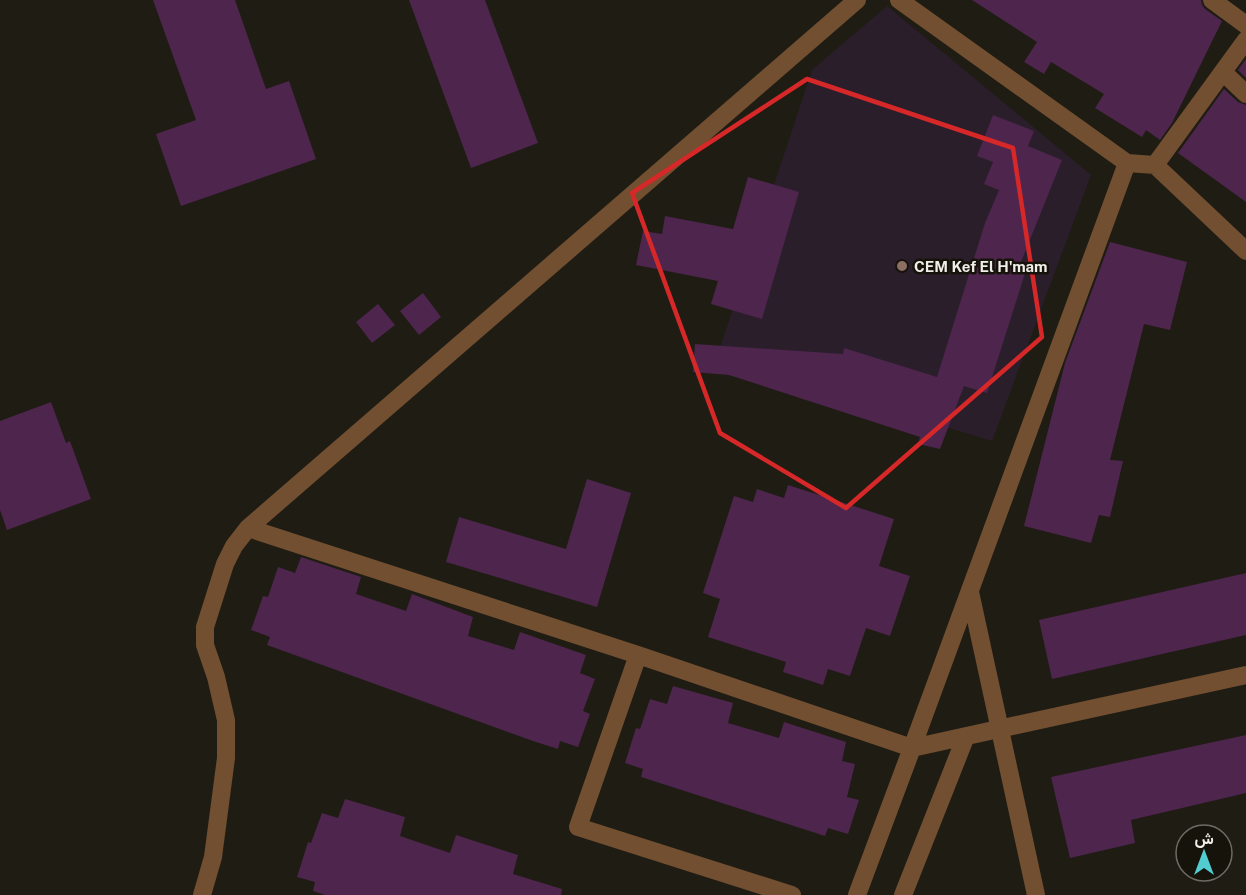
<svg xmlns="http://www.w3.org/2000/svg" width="1246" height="895" font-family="'Public Sans',Vazirmatn,sans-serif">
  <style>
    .education { fill: #2b1e2b }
    .building { fill: #4d254d }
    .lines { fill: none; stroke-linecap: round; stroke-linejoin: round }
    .street { stroke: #714f30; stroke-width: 18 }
    .marked { fill: none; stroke: #d62828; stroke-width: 4.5; stroke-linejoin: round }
    .education-dot { fill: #8d6e63; stroke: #16130b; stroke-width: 2 }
    .labels { text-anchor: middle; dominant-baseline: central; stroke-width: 5; stroke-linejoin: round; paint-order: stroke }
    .poi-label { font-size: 15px; font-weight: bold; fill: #f0eee9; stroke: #16130b; text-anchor: start }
  </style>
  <rect width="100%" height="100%" fill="#1f1c14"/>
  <path class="education" d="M 887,6 L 1091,175 L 992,441 L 717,357 L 812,70 Z"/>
  <path class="building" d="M 153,0 L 235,0 L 266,89 L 289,81 L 316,159 L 181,206 L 156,134 L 196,120 Z
    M 409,0 L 485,0 L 538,143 L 471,168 Z
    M 972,0 L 1201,0 L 1202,5 L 1205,9 L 1222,21 L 1172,123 L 1160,140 L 1146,130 L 1142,137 L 1095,108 L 1104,94 L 1051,62 L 1044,74 L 1024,62 L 1037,42 Z
    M 1246,59 L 1246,78 L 1238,70 Z
    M 1224,89 L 1238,102 L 1246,105 L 1246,202 L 1178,153 Z
    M 993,115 L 1034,131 L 1028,146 L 1062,160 L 1021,262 L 1028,264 L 987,393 L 964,386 L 940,449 L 918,444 L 920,437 L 729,375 L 693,372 L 695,344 L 843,354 L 844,348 L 937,377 L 985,223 L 999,190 L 984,184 L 993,162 L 977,156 Z
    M 748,177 L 799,192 L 762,319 L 711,304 L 718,281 L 636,265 L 643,231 L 662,234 L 665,216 L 733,229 Z
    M 1110,242 L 1187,262 L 1170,330 L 1144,324 L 1110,460 L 1123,461 L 1110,517 L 1099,515 L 1091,543 L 1024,526 L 1065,363 Z
    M 423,293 L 441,317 L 419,335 L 400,311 Z
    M 378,304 L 395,325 L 372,343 L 356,322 Z
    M 51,402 L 66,443 L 70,441 L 91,499 L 7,530 L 0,510 L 0,421 Z
    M 587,479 L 631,493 L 597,607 L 446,562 L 459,517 L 566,549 Z
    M 788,485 L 894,519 L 879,566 L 910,576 L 890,636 L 866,628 L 850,676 L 828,669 L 823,685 L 783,672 L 786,662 L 708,637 L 720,599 L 703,593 L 734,496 L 753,502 L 757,489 L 784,498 Z
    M 301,557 L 361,577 L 356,594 L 406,611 L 412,594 L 473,617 L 468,636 L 514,650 L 520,632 L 586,655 L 580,673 L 595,679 L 583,711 L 590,714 L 578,747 L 560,741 L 558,749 L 533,741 L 267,645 L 270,637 L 251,630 L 263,596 L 268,597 L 278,567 L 295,573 Z
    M 1246,573 L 1246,635 L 1052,679 L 1039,620 Z
    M 673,686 L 733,703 L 728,723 L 779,738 L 784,722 L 846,742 L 842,761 L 855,764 L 847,797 L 859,800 L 848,834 L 828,828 L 825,836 L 641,777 L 643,769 L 625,763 L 636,728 L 640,729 L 650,699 L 667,704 Z
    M 1246,735 L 1246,793 L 1131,820 L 1135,843 L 1070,858 L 1051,777 Z
    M 345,799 L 405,817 L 400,836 L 450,853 L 456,835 L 518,855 L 513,874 L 562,889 L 561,895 L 325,895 L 313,891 L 315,882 L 297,877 L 308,842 L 311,843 L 322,813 L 338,818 Z"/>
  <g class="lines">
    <path class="street" d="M 899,0 L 1127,163 L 1155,165 L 1246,40
      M 1212,0 L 1246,25
      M 1223,72 L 1246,94
      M 1155,165 L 1246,251
      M 248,528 L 638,655 L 912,748 L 1127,163
      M 970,592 L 1036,895
      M 638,655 L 578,827 L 792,895
      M 202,895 L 213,857 L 226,758 L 226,720 L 216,677 L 205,645 L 205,627 L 225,564 L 234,546 L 248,528 L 857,0
      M 857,895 L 912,748 L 1246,675
      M 903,895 L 966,736"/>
  </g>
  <path class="marked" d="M 807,79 L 1013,148 L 1042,337 L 846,508 L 720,433 L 632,193 Z"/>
  <circle class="education-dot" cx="902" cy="266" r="6"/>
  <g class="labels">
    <g class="poi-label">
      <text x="914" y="266">CEM Kef El H'mam</text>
    </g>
  </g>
  <g transform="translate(1204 853)"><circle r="28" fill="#16130b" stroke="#6d6b64" stroke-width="1.5"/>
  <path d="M0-4.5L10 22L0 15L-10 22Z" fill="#52ccd0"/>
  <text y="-9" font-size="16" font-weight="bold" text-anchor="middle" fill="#f0eee9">ش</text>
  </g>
</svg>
